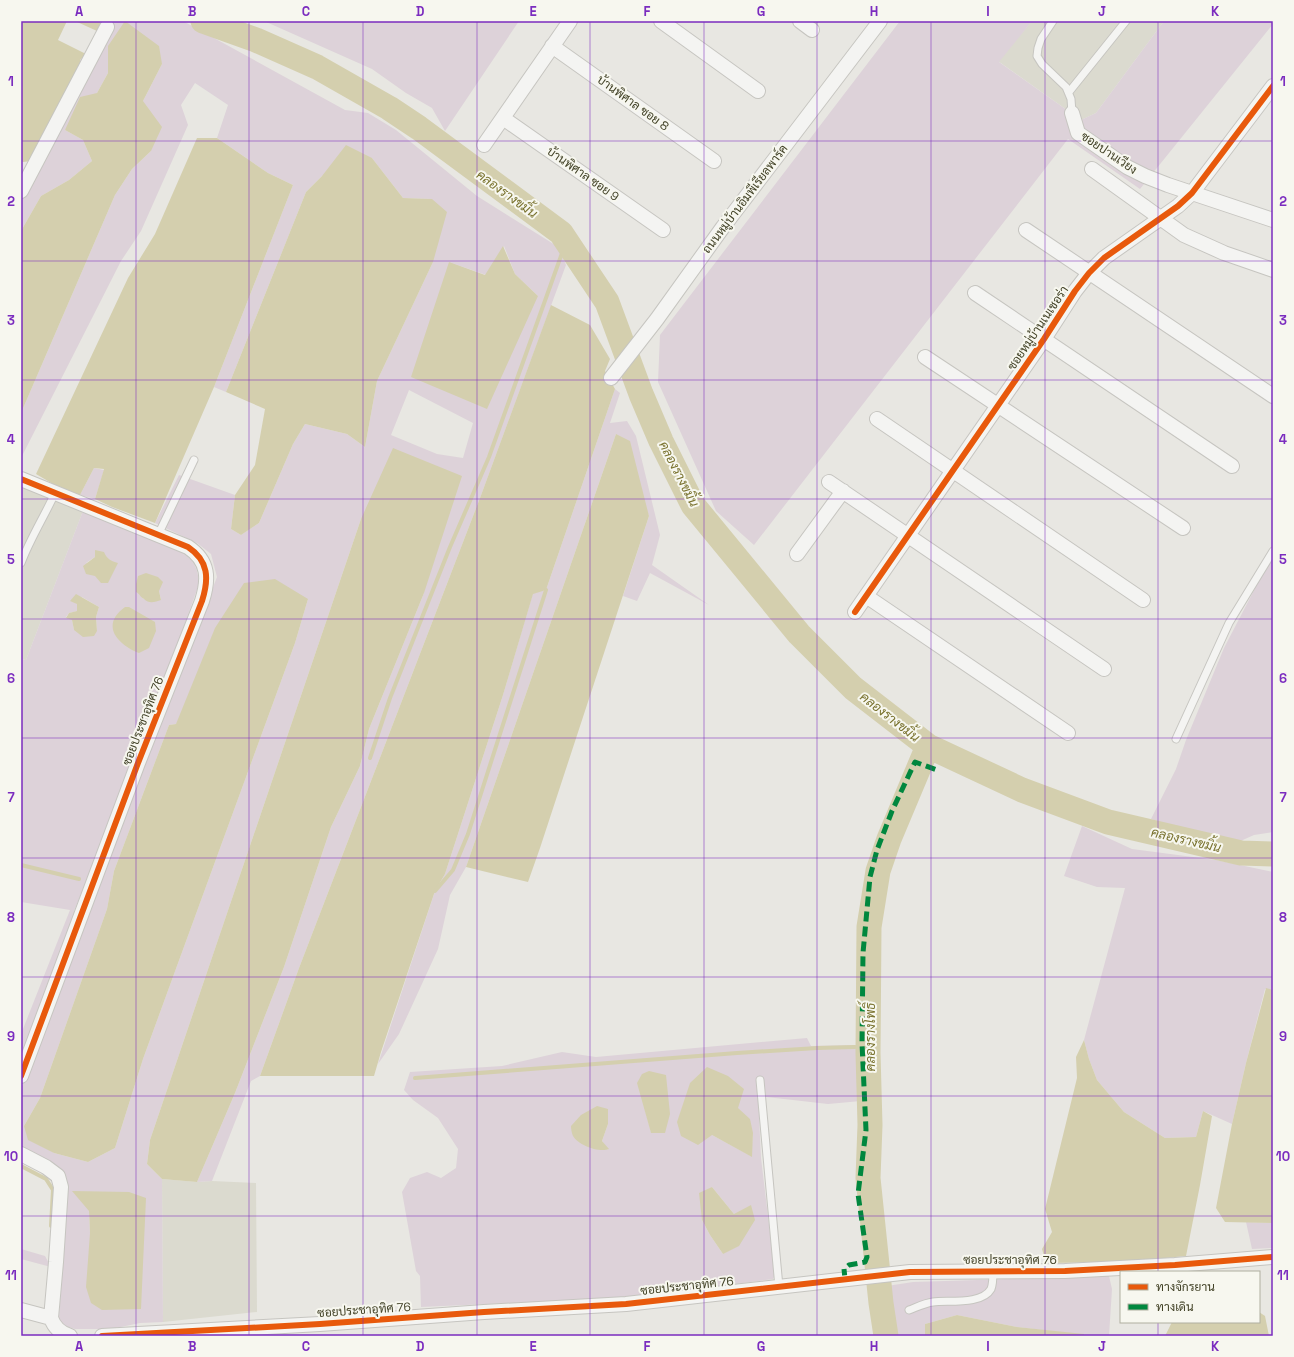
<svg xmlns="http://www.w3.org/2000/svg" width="1294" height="1357" font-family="'Space Grotesk',Sarabun,sans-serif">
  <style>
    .built { fill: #dbdacf }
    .green { fill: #ddd2d9; fill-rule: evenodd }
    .water { fill: #d4cfae }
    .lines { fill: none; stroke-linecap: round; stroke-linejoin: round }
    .stream { stroke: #d4cfae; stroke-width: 4 }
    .river { stroke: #d4cfae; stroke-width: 25 }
    .lane-casing { stroke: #c6c5c0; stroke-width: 9 }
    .street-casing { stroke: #c6c5c0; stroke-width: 16 }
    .lane { stroke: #f4f4f2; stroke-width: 7 }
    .street { stroke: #f4f4f2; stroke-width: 14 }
    .quiet { stroke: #00873e; stroke-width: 5; stroke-dasharray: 10 5; stroke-linecap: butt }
    .cycleway-casing { stroke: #f7f7ef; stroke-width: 8 }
    .cycleway { stroke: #e8590c; stroke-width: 6 }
    .grid { fill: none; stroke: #7b2cbf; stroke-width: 1; stroke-opacity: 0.55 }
    .labels { text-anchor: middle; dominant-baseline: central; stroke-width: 4; stroke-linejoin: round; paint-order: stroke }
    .street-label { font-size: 12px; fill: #424227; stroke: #f7f7ef }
    .water-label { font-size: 13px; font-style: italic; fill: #79722e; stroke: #f7f7ef }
    .neatline { fill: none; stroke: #7b2cbf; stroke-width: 1.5 }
    .grid-label { font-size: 13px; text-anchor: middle; font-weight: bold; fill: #7b2cbf }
  </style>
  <rect width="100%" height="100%" fill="#e8e7e2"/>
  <path class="built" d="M 1032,21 L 1164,21 L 1096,113 L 1081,120 L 998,61 Z
    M 21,485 L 83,511 L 26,660 L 21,659 Z
    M 162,1179 L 197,1182 L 212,1181 L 256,1183 L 257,1312 L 163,1322 Z"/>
  <path class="green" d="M 101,21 L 183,21 L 345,110 L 368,113 L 396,130 L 477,196 L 560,248 L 566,265 L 480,498 L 299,968 L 260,1076 L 251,1081 L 212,1181 L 197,1182 L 235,1093 L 284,967 L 331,827 L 360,766 L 369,729 L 424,593 L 361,519 L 150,1140 L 147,1164 L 162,1179 L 163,1322 L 140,1323 L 111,1329 L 75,1329 L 65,1326 L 59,1318 L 67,1192 L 21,1149 L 21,1089 L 217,577 L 211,554 L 197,543 L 155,523 L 179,475 L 235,495 L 231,529 L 241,535 L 259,523 L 293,444 L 305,424 L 347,434 L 365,447 L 377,381 L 433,262 L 432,199 L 403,198 L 372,158 L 322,176 L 306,192 L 226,392 L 214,387 L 293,185 L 268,173 L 217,138 L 228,105 L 195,83 L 181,105 L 188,125 L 141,231 L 121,261 L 21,458 L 21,413 L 115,195 L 132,169 L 151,151 L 143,101 L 162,64 L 108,46 L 108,73 L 97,93 L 65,130 L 83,140 L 92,161 L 69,180 L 41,196 L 21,231 L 21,201 L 53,139 L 80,60 L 86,54 ZM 504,246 L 515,274 L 538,296 L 449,262 L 486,275 ZM 409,390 L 473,423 L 463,458 L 437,454 L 391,435 ZM 308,599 L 295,643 L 143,1059 L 115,1148 L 88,1162 L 54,1153 L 24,1126 L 40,1098 L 107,909 L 114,871 L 169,725 L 176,724 ZM 89,1211 L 102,1310 L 90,1233 Z
    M 264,21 L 519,21 L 445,131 L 432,108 L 406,93 L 372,69 Z
    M 900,21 L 1032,21 L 999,62 L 1081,120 L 1096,113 L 1164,21 L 1273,21 L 1273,24 L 1140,189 L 1068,139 L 754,545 L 716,511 L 658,382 L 660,335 Z
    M 615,389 L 620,393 L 610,423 L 627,421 L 636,436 L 660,535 L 652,565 L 709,605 L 650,573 L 637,601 L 623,596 L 649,516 L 616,434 L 466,867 L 450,895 L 438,949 L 399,1034 L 378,1064 L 435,891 L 445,874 L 503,695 L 533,593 L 546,590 Z
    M 94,468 L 104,470 L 95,499 L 80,495 Z
    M 83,511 L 174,547 C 191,557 198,564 199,584 C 160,694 119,803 74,911 L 76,916 L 21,1060 L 21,1034 L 70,910 L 21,902 L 21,659 L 26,660 ZM 95,550 L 109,560 L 86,563 L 95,557 ZM 159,591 L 161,600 L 143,599 L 141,594 ZM 82,597 L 99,607 L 96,617 L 97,631 L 74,630 L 72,620 L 66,617 L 69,613 L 78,611 L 77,604 Z
    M 1273,558 L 1273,832 L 1254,835 L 1236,843 L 1206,837 L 1151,819 L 1176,769 L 1186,740 L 1224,648 L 1263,573 Z
    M 1082,826 L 1132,849 L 1216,860 L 1273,872 L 1273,990 L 1265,989 L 1246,1063 L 1232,1124 L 1203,1111 L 1196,1137 L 1165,1138 L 1124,1112 L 1097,1080 L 1089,1059 L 1084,1040 L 1125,888 L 1097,887 L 1064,876 Z
    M 807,1038 L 811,1046 L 859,1045 L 861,1101 L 828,1104 L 758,1096 L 761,1158 L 775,1275 L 773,1279 L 642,1296 L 580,1300 L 421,1307 L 420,1276 L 416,1271 L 402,1192 L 410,1178 L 427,1172 L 441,1178 L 456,1168 L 458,1149 L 438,1118 L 413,1100 L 404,1090 L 410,1072 L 502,1066 L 562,1052 L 596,1057 ZM 645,1110 L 665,1133 L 651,1132 ZM 608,1124 L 602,1141 L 608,1150 L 571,1127 ZM 753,1133 L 751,1156 L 712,1135 ZM 712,1187 L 734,1214 L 723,1254 L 710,1235 L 702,1220 Z
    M 1246,1222 L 1273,1223 L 1273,1248 L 1252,1249 Z
    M 21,1249 L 45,1256 L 51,1267 L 21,1259 Z
    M 1109,1276 L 1112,1289 L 1109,1336 L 1084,1336 L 1084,1335 L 1017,1327 L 957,1315 L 925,1324 L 925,1336 L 893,1336 L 887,1286 L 913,1282 Z"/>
  <path class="water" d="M 21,21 L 67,21 L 58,40 L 86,54 L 80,60 L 80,70 L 32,161 L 23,162 L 21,161 Z
    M 75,21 L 101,21 L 97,31 Z
    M 125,21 L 159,46 L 162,64 L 143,101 L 162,127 L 151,151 L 132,169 L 115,195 L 21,413 L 21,231 L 41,196 L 69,180 L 92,161 L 83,140 L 65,130 L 80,97 L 97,93 L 108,73 L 108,46 Z
    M 197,138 L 217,138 L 268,173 L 293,185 L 214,387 L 155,523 L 112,507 L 95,499 L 104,469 L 94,468 L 80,495 L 53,484 L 36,474 L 128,278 L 155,234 Z
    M 346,145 L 372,158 L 403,198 L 432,199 L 447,212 L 433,262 L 377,381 L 365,447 L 347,434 L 305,424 L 293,444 L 259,523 L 241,535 L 231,529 L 235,495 L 255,465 L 265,409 L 226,392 L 306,192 L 322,176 Z
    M 503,246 L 515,274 L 538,296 L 487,409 L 411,377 L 449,262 L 485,275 Z
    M 551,305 L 590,325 L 610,359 L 605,371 L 615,389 L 546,590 L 533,594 L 503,695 L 445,874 L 435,891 L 381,1052 L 374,1076 L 260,1076 L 299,968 L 480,498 Z
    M 616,434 L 630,441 L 649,516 L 540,848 L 528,882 L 466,867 Z
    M 393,448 L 462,476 L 424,593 L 369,729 L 360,766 L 331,827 L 284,967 L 235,1093 L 197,1182 L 162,1179 L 147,1164 L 150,1140 L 361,519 Z
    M 95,550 L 104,552 C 107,559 111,561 118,563 L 108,583 L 101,583 L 95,576 L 86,574 L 83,566 L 95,557 Z
    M 146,573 L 158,577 L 163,582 L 159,591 L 161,600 C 155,602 149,604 144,599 C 140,597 140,594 136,592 L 136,584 L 138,576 Z
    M 275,579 L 308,599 L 295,643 L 143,1059 L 115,1148 L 88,1162 L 54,1153 L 28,1140 L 24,1126 L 40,1098 L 107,909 L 114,871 L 169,725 L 176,724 L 215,628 L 244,583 Z
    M 76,594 L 99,607 L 96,617 L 97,631 L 94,636 L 83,637 L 74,630 L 72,620 L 66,618 L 69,613 L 77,611 L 77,604 L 70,601 Z
    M 125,607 L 129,607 L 155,622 L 156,631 L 149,648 L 139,653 C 117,644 100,625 125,607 Z
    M 1266,988 L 1273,990 L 1273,1223 L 1225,1222 L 1216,1208 L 1232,1124 L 1246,1063 Z
    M 1084,1040 L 1089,1059 L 1097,1080 L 1124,1112 L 1165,1138 L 1196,1137 L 1203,1111 L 1212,1116 L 1200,1185 L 1186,1256 L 1123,1262 L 1046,1263 L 1042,1249 L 1052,1232 L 1045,1209 L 1077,1078 L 1076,1057 Z
    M 707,1067 L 728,1076 L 744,1089 L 738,1108 L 750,1119 L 753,1133 L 752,1157 L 712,1135 L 698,1145 L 681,1136 L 677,1122 L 690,1083 Z
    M 649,1071 L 666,1075 L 670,1114 L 665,1133 L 651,1133 L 637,1083 L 642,1074 Z
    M 597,1106 L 608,1109 L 608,1124 L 602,1141 L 609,1149 C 599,1153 578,1145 573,1136 C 572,1134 571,1129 571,1126 L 581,1115 Z
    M 712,1187 L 734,1214 L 751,1205 L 755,1220 L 739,1246 L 723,1254 L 710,1235 L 702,1220 L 699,1193 Z
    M 72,1191 L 129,1192 L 146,1198 L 141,1309 L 102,1310 L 91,1303 L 86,1287 L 90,1233 L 89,1211 Z
    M 1259,1312 L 1265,1316 L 1269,1336 L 1165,1336 L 1172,1322 L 1259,1322 Z
    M 957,1315 L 1017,1327 L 1084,1334 L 1084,1336 L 925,1336 L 925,1324 Z"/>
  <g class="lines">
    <path class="stream" d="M 370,758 L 390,698 L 450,547 L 489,457 L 566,242
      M 21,865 L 79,879
      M 435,891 L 453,870 L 468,834 L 546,590
      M 867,1047 L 868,1047
      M 415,1078 L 737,1053 L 817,1048 L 855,1047
      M 21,1166 L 46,1179 L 53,1190 L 51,1226"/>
    <path class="river" d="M 203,21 L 256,40 L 317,67 L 389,108 L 419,128 L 561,233 L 607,302 L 641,394 L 661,441 L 693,505 L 799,634 L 853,688 L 928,746 L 1022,790 L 1108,822 L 1241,853 L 1273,854
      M 886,1336 L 881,1303 L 868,1178 L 870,1125 L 868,1053 L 869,927 L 878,871 L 889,839 L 928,746"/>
    <defs>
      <path id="lane" d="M 1053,21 L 1041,39 L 1038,48 L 1037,56 L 1042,64 L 1066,87 L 1071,99 L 1072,113
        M 1069,92 L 1126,21
        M 158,535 L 194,460
        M 21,563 C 30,539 44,517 55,493
        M 1176,739 L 1229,623 L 1273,551
        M 760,1080 L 779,1287
        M 909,1310 C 917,1307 925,1303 933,1302 C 948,1300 982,1305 991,1289 C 993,1284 993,1276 993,1271"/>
      <path id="street" d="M 661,21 L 758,91
        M 800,21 L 812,30
        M 552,46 L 714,161
        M 1072,113 L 1078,133 L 1127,167 L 1145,176 L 1168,185 L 1273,220
        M 503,118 L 663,230
        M 484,145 L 570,21
        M 1092,169 L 1184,235 L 1224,253 L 1273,270
        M 21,191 L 107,27
        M 1026,230 L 1273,396
        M 975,293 L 1232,466
        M 925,357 L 1183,528
        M 611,378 L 657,319 L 723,227 L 880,21
        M 877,419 L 1143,600
        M 21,479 L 188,547 C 209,561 209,579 202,601 L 138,763 L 21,1076
        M 829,482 L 1104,669
        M 797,554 L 843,491
        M 866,596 L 1068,733
        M 855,612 L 1044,339 L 1075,291 L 1089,273 L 1104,258 L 1178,206 L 1192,193 L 1273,86
        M 21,1154 L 46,1167 L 58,1176 L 61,1187 L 56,1262 L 51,1318 C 54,1327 60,1333 70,1336
        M 21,1310 L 51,1318
        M 102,1336 L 320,1324 L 484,1312 L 626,1304 L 910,1272 L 1065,1271 L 1175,1265 L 1273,1257"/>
    </defs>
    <use href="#lane" class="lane-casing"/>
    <use href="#street" class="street-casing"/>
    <use href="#lane" class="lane"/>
    <use href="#street" class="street"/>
    <path class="quiet" d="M 845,1279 L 844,1269 L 849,1265 L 865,1262 L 867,1257 L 858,1194 L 866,1130 L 862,1043 L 863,953 L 870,877 L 877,850 L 892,811 L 915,762 L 937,770"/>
    <defs>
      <path id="cycleway" d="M 21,479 L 188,547 C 209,561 209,579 202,601 L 138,763 L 21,1076
        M 855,612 L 1044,339 L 1075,291 L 1089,273 L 1104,258 L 1178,206 L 1192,193 L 1273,86
        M 102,1336 L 320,1324 L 484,1312 L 626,1304 L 910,1272 L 1065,1271 L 1175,1265 L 1273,1257"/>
    </defs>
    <use href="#cycleway" class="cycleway-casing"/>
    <use href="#cycleway" class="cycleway"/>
  </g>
  <path class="grid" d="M 136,21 L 136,1336M 249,21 L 249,1336M 363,21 L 363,1336M 477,21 L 477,1336M 590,21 L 590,1336M 704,21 L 704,1336M 817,21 L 817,1336M 931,21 L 931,1336M 1045,21 L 1045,1336M 1158,21 L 1158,1272M 21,141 L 1273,141M 21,261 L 1273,261M 21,380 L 1273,380M 21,499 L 1273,499M 21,619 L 1273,619M 21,738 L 1273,738M 21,858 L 1273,858M 21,977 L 1273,977M 21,1096 L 1273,1096M 21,1216 L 1273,1216M 1158,1322 L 1158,1336"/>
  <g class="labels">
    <g class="street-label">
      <text transform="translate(633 103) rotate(36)">บ้านพิศาล ซอย 8</text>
      <text transform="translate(1109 153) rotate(34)">ซอยปานเวียง</text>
      <text transform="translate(583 174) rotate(35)">บ้านพิศาล ซอย 9</text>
      <text transform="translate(745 199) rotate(-53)">ถนนหมู่บ้านอิมพีเรียลพาร์ค</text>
      <text transform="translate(1038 328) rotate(-56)">ซอยหมู่บ้านเนเชอร่า</text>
      <text transform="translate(143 721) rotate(-69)">ซอยประชาอุทิศ 76</text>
      <text x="1010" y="1260">ซอยประชาอุทิศ 76</text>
      <text transform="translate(687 1286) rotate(-6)">ซอยประชาอุทิศ 76</text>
      <text transform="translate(364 1310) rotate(-4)">ซอยประชาอุทิศ 76</text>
    </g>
    <g class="water-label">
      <text transform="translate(507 194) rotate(36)">คลองรางขมิ้น</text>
      <text transform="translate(679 474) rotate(63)">คลองรางขมิ้น</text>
      <text transform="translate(890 717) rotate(38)">คลองรางขมิ้น</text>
      <text transform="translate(1186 840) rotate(13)">คลองรางขมิ้น</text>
      <text transform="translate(870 1037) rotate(-90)">คลองรางโพธิ์</text>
    </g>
  </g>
  <rect width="1294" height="1357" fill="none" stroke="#f7f7ef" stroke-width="44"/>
  <rect x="1120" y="1271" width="140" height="52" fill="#f7f7ef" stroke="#afaf9f"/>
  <rect x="1128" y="1284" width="20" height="6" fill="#e8590c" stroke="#afaf9f"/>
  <text x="1156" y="1291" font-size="12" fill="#424227">ทางจักรยาน</text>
  <rect x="1128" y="1304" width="20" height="6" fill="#00873e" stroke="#afaf9f"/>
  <text x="1156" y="1311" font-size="12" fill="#424227">ทางเดิน</text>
  <rect x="22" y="22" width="1250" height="1313" class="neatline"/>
  <g class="grid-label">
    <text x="79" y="16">A</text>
    <text x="192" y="16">B</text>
    <text x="306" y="16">C</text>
    <text x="420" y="16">D</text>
    <text x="533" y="16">E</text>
    <text x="647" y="16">F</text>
    <text x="761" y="16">G</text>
    <text x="874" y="16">H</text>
    <text x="988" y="16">I</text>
    <text x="1102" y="16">J</text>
    <text x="1215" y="16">K</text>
    <text x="11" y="86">1</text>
    <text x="1283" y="86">1</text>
    <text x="11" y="206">2</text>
    <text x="1283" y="206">2</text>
    <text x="11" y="325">3</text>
    <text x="1283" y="325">3</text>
    <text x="11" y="444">4</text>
    <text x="1283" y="444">4</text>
    <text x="11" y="564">5</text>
    <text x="1283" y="564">5</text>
    <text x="11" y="683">6</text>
    <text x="1283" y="683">6</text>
    <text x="11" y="802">7</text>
    <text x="1283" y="802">7</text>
    <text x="11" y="922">8</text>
    <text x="1283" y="922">8</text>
    <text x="11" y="1041">9</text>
    <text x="1283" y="1041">9</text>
    <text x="11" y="1161">10</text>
    <text x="1283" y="1161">10</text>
    <text x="11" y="1280">11</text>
    <text x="1283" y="1280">11</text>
    <text x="79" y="1351">A</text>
    <text x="192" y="1351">B</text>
    <text x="306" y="1351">C</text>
    <text x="420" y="1351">D</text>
    <text x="533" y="1351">E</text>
    <text x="647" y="1351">F</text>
    <text x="761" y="1351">G</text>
    <text x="874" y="1351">H</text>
    <text x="988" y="1351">I</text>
    <text x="1102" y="1351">J</text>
    <text x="1215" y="1351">K</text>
  </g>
</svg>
